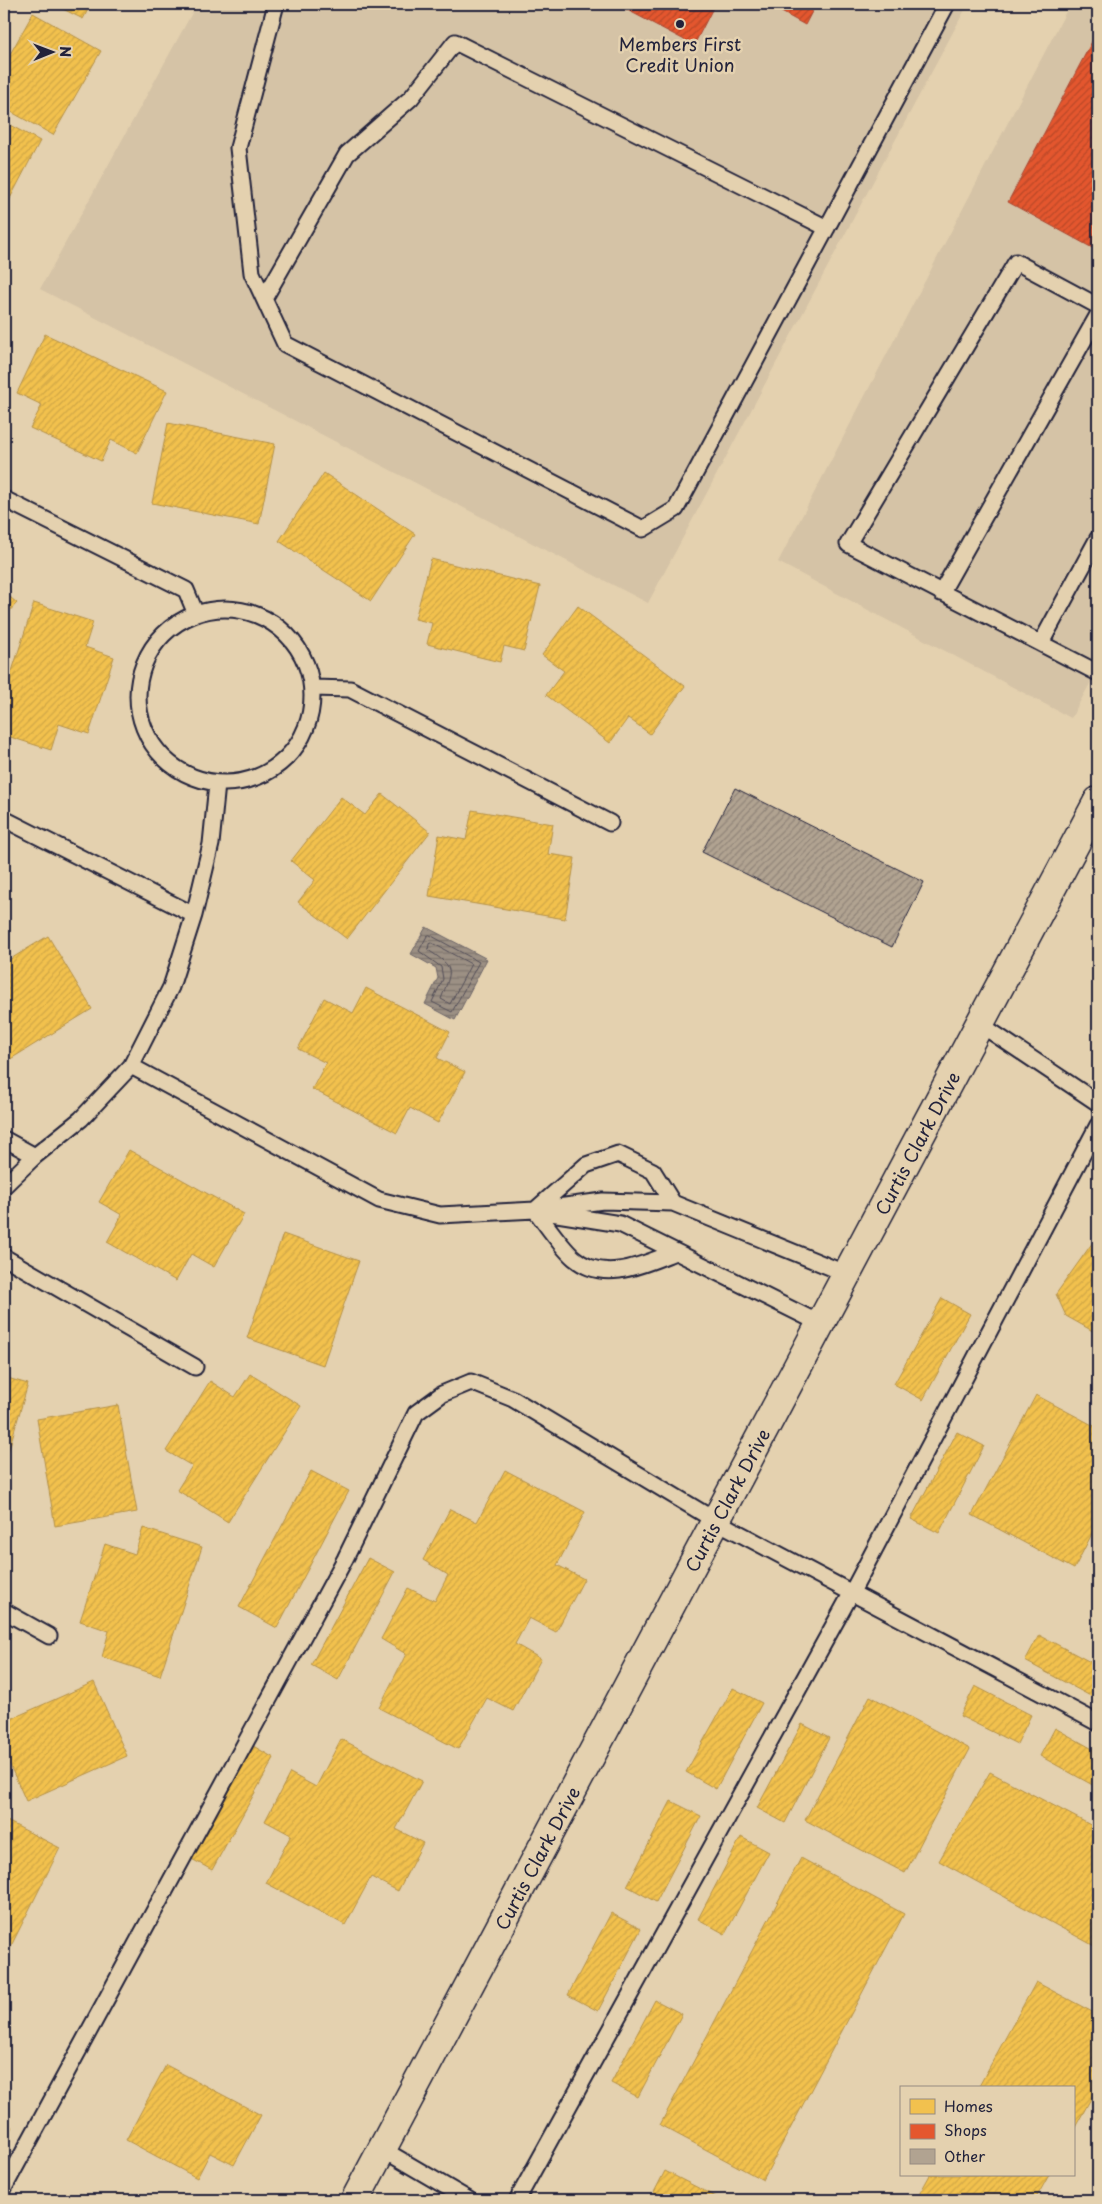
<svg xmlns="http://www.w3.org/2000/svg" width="1102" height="2204" font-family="'Playpen Sans',sans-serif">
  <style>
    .built { fill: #d5c3a6 }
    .water { fill: url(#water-rules); stroke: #6b6467 }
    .homes { fill: url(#homes-hatch); stroke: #b49148 }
    .shops { fill: url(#shops-hatch); stroke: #aa4732 }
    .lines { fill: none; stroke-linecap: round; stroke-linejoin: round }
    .shore { stroke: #534e58; stroke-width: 1 }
    .building { fill: url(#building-hatch); stroke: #22223b }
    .service-casing { stroke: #22223b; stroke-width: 19 }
    .minor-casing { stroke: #22223b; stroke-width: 31 }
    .service { stroke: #e4d1af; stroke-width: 15 }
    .minor { stroke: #e4d1af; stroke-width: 28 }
    .poi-dot { fill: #22223b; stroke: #e4d1af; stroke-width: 2 }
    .labels { text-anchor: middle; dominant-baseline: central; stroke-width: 5; stroke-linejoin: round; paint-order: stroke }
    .poi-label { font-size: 18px; fill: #22223b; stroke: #e4d1af }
    .street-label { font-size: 18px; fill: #22223b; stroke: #e4d1af }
  </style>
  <defs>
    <pattern id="water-rules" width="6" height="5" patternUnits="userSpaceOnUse" patternTransform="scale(1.25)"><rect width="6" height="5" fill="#9c9084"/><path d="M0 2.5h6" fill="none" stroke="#7f756d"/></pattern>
    <pattern id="homes-hatch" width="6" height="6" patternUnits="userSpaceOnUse" patternTransform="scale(1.25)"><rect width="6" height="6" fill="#f2c14e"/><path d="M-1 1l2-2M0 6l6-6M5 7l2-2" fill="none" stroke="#cfa645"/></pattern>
    <pattern id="shops-hatch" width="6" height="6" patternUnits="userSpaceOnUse" patternTransform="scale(1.25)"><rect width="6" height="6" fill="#e4572e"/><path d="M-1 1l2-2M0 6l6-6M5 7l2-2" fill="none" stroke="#b84828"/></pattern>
    <pattern id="building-hatch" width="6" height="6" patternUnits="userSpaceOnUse" patternTransform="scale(1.25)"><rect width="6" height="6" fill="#b1a391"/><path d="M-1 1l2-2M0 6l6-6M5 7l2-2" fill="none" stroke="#908478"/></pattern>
  </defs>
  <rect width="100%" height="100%" fill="#e4d1af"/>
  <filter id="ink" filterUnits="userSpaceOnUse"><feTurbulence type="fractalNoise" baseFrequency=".02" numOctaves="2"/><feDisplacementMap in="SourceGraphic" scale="10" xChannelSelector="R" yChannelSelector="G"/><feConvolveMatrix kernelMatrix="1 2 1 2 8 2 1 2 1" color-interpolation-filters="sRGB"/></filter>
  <g filter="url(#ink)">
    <path class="built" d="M 197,4 L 968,4 L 648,603 L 40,289 Z
      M 1070,4 L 1098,4 L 1098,669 L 1071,718 L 778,562 Z"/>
    <path class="water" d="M 426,927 L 487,959 L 455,1020 L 425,1004 L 438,978 L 436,968 L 411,954 Z"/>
    <path class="homes" d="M 53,4 L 91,4 L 83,19 Z
      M 33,13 L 101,51 L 53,135 L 4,108 L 4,65 Z
      M 4,122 L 40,141 L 4,210 Z
      M 45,334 L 167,391 L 137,453 L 111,440 L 101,461 L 30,428 L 42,405 L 17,393 Z
      M 168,423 L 275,444 L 259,524 L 152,503 Z
      M 324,473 L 415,534 L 371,601 L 279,541 Z
      M 431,559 L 540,586 L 524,651 L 504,646 L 500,662 L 427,644 L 432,623 L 415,619 Z
      M 4,592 L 17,603 L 4,617 Z
      M 34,603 L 93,622 L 85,647 L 114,657 L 89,734 L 59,724 L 51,750 L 4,735 L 4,696 Z
      M 578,606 L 685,686 L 650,734 L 628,718 L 610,743 L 546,695 L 564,671 L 542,655 Z
      M 382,794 L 430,832 L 347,939 L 298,902 L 315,880 L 291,861 L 341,797 L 365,815 Z
      M 472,810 L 553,824 L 548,854 L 575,858 L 565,919 L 429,896 L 439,835 L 466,840 Z
      M 48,936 L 92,1009 L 4,1063 L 4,963 Z
      M 366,988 L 450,1032 L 437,1058 L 465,1072 L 438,1123 L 410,1108 L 397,1133 L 312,1089 L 326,1063 L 298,1049 L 324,998 L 353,1013 Z
      M 129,1150 L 244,1214 L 214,1267 L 191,1254 L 176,1281 L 107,1242 L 122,1215 L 99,1202 Z
      M 283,1234 L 359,1261 L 323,1365 L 247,1338 Z
      M 1098,1235 L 1098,1334 L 1066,1316 L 1056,1294 Z
      M 942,1298 L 970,1314 L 923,1400 L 894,1384 Z
      M 250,1374 L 301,1406 L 228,1522 L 177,1490 L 192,1466 L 166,1451 L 210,1381 L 235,1397 Z
      M 4,1377 L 28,1384 L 4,1466 Z
      M 1036,1395 L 1098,1428 L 1098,1522 L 1074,1569 L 972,1515 Z
      M 118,1405 L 137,1512 L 55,1526 L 37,1419 Z
      M 957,1432 L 984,1446 L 939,1533 L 911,1519 Z
      M 505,1470 L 585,1512 L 557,1565 L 584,1579 L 556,1632 L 529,1618 L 515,1644 L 541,1659 L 513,1711 L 487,1698 L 458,1749 L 379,1708 L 406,1654 L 381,1639 L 408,1588 L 435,1601 L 448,1575 L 423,1560 L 450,1509 L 477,1522 Z
      M 311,1471 L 349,1491 L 277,1628 L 239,1607 Z
      M 143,1528 L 202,1547 L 160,1676 L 102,1657 L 109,1631 L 80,1621 L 105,1544 L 135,1554 Z
      M 368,1558 L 395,1572 L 338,1680 L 311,1665 Z
      M 1039,1635 L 1098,1666 L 1098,1700 L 1025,1661 Z
      M 94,1682 L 127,1756 L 26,1801 L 4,1752 L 4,1722 Z
      M 975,1686 L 1031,1715 L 1017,1744 L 960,1716 Z
      M 733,1688 L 762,1703 L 716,1789 L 686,1772 Z
      M 870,1696 L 970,1749 L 905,1873 L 805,1820 Z
      M 802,1724 L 829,1738 L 785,1823 L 757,1808 Z
      M 1055,1728 L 1098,1752 L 1098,1788 L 1040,1756 Z
      M 341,1739 L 422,1781 L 396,1829 L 423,1843 L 398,1891 L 371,1877 L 345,1925 L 266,1883 L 291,1835 L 265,1821 L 290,1773 L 316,1787 Z
      M 248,1743 L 274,1758 L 212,1870 L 186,1856 Z
      M 990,1772 L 1098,1829 L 1098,1948 L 939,1861 Z
      M 671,1801 L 701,1816 L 656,1902 L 627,1886 Z
      M 5,1820 L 60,1848 L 4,1960 L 4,1823 Z
      M 741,1837 L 769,1852 L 725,1934 L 698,1919 Z
      M 801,1858 L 904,1914 L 763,2180 L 660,2125 Z
      M 611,1913 L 641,1929 L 598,2011 L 568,1995 Z
      M 1036,1982 L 1098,2015 L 1098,2086 L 1073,2131 L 1073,2088 L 978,2088 Z
      M 655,2000 L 682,2014 L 638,2097 L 611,2083 Z
      M 166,2065 L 261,2115 L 234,2165 L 210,2153 L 197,2178 L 126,2140 Z
      M 4,2123 L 12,2127 L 4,2142 Z
      M 665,2171 L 718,2198 L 717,2200 L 650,2200 Z
      M 930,2175 L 1049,2175 L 1035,2200 L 916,2200 Z
      M 118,2193 L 131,2200 L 114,2200 Z"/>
    <path class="shops" d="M 616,4 L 715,4 L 694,45 Z
      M 767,4 L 816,4 L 805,25 Z
      M 1098,30 L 1098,251 L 1008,202 Z"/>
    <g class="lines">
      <path class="shore" d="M 430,935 L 479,962 L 452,1012 L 432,1002 L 443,979 L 441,967 L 419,951 L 427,936 Z
        M 432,943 L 471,964 L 450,1004 L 441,999 C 452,970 456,968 428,950 L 429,944 Z"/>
    </g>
    <path class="building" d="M 735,788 L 924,882 L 892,947 L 702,852 Z"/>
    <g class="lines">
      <defs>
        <path id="service" d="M 276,4 L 238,148 L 252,273 L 285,344 L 643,529 L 676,509 L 947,4
          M 264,299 L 347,154 L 411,98 L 455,42 L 827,228
          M 1098,306 L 1016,262 L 848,544 L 1098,673
          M 4,499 L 186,590 L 196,614
          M 941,593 L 1098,315
          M138 696a87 87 0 1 1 174 0a87 87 0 1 1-174 0Z
          M 1041,643 L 1098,538
          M 313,688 L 350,689 L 610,823
          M 4,819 L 194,915
          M 980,1024 L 1098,1103
          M 131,1066 L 379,1200 L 440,1215 L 535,1210 L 603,1201 L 673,1203 L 847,1274
          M 4,1139 L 35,1156
          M 4,1186 L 35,1156 L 81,1119 L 131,1066 L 171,987 L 194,915 L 211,844 L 217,784
          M 535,1210 L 586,1165 L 618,1154 L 653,1171 L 673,1203
          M 535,1210 C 546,1224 561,1247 574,1258 C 604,1284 644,1264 675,1252
          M 551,1213 L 620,1224 L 821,1324
          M 4,1257 L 195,1367
          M 4,1611 L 49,1636
          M 382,2149 L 469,2200
          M 4,2188 L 345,1559 L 416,1413 L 442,1394 L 471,1382 L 513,1399 L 716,1521 L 1098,1723
          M 517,2200 L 852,1592 L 1098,1125"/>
        <path id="minor" d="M 355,2200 L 1098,801"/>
      </defs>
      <use href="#service" class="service-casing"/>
      <use href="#minor" class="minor-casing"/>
      <use href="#service" class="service"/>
      <use href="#minor" class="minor"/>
    </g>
  </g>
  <circle class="poi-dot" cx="680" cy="24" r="5"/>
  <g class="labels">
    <g class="poi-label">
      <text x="680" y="43">Members First<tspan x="680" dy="21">Credit Union</tspan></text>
    </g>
    <g class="street-label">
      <text transform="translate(917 1143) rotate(-62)">Curtis Clark Drive</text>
      <text transform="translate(727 1500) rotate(-62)">Curtis Clark Drive</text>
      <text transform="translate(537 1858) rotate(-62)">Curtis Clark Drive</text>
    </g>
  </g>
  <rect width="1102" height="2204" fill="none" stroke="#e4d1af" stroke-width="20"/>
  <rect x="10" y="10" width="1082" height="2184" fill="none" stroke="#22223b" stroke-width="2" filter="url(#ink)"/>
  <rect x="900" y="2086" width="175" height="90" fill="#e4d1af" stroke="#968b81"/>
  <rect x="910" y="2099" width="25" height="15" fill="#f2c14e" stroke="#968b81"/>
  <text x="944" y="2112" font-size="15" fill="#22223b">Homes</text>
  <rect x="910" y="2124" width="25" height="15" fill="#e4572e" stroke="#968b81"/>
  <text x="944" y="2136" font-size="15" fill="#22223b">Shops</text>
  <rect x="910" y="2149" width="25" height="15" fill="#b1a391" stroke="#968b81"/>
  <text x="944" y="2162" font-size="15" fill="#22223b">Other</text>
  <g transform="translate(52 52) rotate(89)" stroke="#e4d1af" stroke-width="4" paint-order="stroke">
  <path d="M0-4L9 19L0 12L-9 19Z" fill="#22223b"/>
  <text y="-8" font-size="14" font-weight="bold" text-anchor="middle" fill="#22223b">N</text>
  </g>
</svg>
